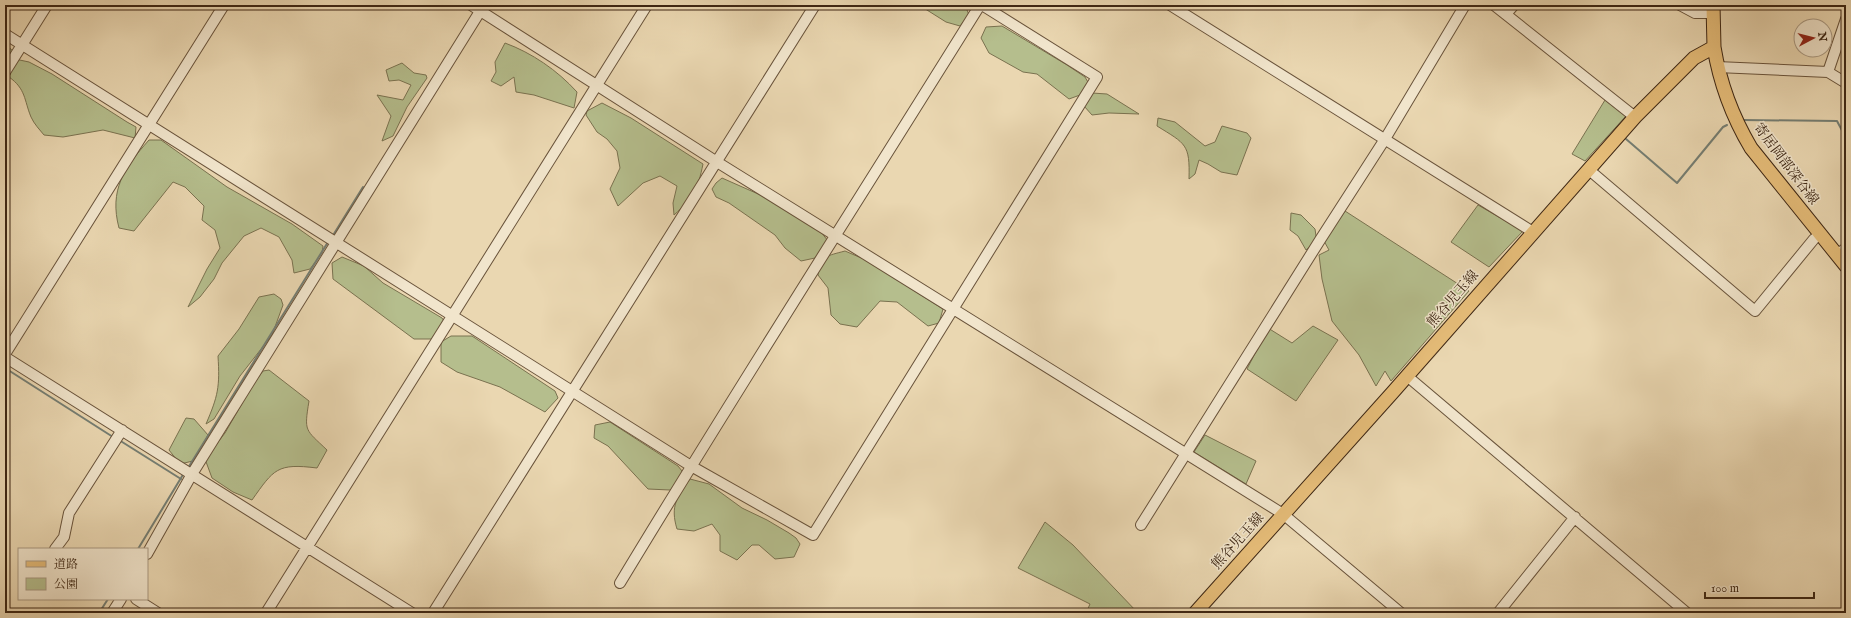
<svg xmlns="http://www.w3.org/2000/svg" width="1851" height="618" font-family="'IM FELL English','Noto Serif JP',serif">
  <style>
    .green { fill: #b5be8d; stroke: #7a7250 }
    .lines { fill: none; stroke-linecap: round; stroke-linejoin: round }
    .stream { stroke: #757e73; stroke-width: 2 }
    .minor-casing { stroke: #69533b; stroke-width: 12 }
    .major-casing { stroke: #3e2714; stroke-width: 15 }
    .minor { stroke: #f1e5cc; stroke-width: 10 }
    .major { stroke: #e5bc78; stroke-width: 13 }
    .labels { text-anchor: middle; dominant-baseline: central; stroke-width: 3; stroke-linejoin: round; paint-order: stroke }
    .street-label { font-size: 14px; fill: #3e2714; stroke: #f1e5cc }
  </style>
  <rect width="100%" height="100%" fill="#ead7b1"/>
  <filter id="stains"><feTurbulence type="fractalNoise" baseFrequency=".005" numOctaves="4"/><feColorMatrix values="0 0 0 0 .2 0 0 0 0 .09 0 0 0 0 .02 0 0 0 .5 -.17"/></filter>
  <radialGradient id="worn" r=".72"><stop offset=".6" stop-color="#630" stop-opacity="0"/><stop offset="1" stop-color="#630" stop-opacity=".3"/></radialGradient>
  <path class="green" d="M 919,5 L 965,5 L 969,15 L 960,26 L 946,22 Z
    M 1002,26 L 1067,65 L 1085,77 L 1089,84 L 1080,95 L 1069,99 L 1037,74 L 1023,72 L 989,53 L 981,38 L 986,27 Z
    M 505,43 C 532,53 557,70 577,92 L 574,108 L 534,95 L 516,92 L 514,77 L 501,86 L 491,81 L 496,72 L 495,62 Z
    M 5,44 L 13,51 L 5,65 Z
    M 15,59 L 29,62 L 52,74 L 127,122 L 136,127 L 135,138 L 103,130 L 63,137 L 44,135 C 40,130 34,124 31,117 C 24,100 26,89 9,77 Z
    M 402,63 L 414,73 L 426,75 L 427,78 L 407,107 L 393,136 L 382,141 L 391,116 L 377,95 L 403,100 L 411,85 L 399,80 L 389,81 L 386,70 Z
    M 1092,93 L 1107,94 L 1139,114 L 1109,113 L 1092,115 L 1084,106 Z
    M 1605,100 L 1626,116 L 1585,161 L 1572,154 Z
    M 602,103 L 631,118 L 703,164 C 698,189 693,198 674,215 L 673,203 L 677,186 L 660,176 L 643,183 L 618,206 L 610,189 L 620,168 L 617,151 L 607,139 L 597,132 L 586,115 L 587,111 Z
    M 1158,118 L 1175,122 L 1205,146 L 1215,142 L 1222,126 L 1247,133 L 1251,138 L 1237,175 L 1221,172 L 1208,164 L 1199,160 L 1195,174 L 1189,179 C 1190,144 1186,144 1157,126 Z
    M 149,140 L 161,140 L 227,187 L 292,224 L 323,246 L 322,253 L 310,269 L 294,273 L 292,260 L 279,237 L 261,228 L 244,236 L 222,263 L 214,279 L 200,297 L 188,307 L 207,269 L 220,248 L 215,230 L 202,220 L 204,206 L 185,187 L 173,182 L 134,231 L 119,228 C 109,190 124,168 149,140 Z
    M 722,178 L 774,201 L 821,232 L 828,241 L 815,258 L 801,261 L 785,248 L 775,235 L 729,203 L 716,197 L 712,189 L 716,183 Z
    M 1478,205 L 1523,231 L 1489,267 L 1451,242 Z
    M 1345,211 L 1469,291 L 1391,381 L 1385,371 L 1376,386 L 1359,355 L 1332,321 L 1322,279 L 1319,255 L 1329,250 L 1324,241 Z
    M 1291,213 L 1301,215 L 1315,229 L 1316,236 L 1314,243 L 1306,250 L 1298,236 L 1290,230 Z
    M 845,251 L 866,260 L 943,309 L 939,323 L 928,326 L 897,302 L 880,301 L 857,327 L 840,324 L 831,315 L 828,288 L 818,275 C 821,255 827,256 845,251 Z
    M 342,257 L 364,266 L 383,283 L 442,318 L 447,325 L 433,339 L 414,339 L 333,279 L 332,263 Z
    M 274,294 L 281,299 L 283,305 L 272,335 L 240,376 L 214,419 L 206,424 C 218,396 220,387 218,356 L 239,329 L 259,297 Z
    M 1313,326 L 1338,340 L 1296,401 L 1247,369 L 1268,328 L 1292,343 Z
    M 451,336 L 472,336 L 555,391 L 558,398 L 545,412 L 500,387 L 457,372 L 441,362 L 441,342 Z
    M 269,370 L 309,401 C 304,432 305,429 327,450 L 317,468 C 277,463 274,469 252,500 L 233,492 L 212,478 L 205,459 L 225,433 L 252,386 L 263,371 Z
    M 186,418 L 194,419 L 208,435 L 193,461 L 180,464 L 169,450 Z
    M 610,422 L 678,466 L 682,471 L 683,479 L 670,490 L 648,489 L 608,446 L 594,438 L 595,425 Z
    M 1205,435 L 1256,461 L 1246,484 L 1194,452 Z
    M 690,479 L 709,484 L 742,508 L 767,520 L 789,533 L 796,538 L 800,544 L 794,557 L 775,559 L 759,545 L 752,545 L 737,560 L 720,551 L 720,535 L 712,524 L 694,531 L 677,529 C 670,506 677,497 690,479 Z
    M 1045,522 L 1073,545 L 1138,613 L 1086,613 L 1090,604 L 1018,568 Z"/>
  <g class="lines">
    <path class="stream" d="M 1743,120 L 1837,121 L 1846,138
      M 1626,139 L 1677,183 L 1723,127 L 1727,125
      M 332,237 L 363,187
      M 5,368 L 113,437
      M 119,440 L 181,479
      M 188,468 L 328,242
      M 138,549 L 184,473
      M 99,613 L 108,599"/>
    <defs>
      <path id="minor" d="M 471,5 L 717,162 L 1283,514 L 1401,613
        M 1170,5 L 1533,232
        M 1494,5 L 1635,117
        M 1680,5 L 1695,13 L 1712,13
        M 1506,14 L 1514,5
        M 5,34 L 691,466 L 813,535 L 1097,77 L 982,5
        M 1717,67 L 1828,72 L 1846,83
        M 5,72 L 47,5
        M 1828,72 L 1846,19
        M 1588,169 L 1755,311 L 1814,239 L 1820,234
        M 1837,255 L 1846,248
        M 5,354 L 224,5
        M 5,357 L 412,613
        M 1407,376 L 1687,613
        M 1141,525 L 1320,240 L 1385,139 L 1465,5
        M 55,549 L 64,537 L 69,513 L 122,430
        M 147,554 L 192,474 L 484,5
        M 620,583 C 737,389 860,198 980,5
        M 136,599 L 158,613
        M 112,613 L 121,599
        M 266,613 L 647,5
        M 433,613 L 815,5
        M 1498,613 L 1575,517"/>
      <path id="major" d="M 1714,47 C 1720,84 1732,116 1751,148 L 1846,266
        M 1195,613 L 1393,392 L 1635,117 L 1694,58 L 1714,47 L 1713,5"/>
    </defs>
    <use href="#minor" class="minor-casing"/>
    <use href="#major" class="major-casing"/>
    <use href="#minor" class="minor"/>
    <use href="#major" class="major"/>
  </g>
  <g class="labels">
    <g class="street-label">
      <text transform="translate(1786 164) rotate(53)">寄居岡部深谷線</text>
      <text transform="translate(1453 299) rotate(-49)">熊谷児玉線</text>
      <text transform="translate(1238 541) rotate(-48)">熊谷児玉線</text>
    </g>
  </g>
  <rect width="1851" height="618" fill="none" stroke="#ead7b1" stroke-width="20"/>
  <rect x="6" y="6" width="1839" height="606" fill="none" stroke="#3e2714" stroke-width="2"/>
  <rect x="10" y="10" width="1831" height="598" fill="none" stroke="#3e2714"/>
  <rect x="18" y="548" width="130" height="52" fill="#f1e5cc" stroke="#a99982"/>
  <rect x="26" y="561" width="20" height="6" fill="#e5bc78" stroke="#a99982"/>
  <text x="54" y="568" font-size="12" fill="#3e2714">道路</text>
  <rect x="26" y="578" width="20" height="12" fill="#b5be8d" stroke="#a99982"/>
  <text x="54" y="588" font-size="12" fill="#3e2714">公園</text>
  <g transform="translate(1813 38) rotate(83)"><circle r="19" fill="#f1e5cc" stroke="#a99982"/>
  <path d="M0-3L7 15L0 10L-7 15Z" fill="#8f2418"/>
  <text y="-6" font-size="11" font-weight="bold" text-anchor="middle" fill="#3e2714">N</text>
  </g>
  <path d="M1705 592v6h109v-6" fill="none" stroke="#3e2714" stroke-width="2"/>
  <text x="1711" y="592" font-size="12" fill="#3e2714" stroke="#f1e5cc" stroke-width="3" paint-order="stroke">100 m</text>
  <rect width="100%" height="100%" filter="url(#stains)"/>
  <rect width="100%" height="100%" fill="url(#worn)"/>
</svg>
